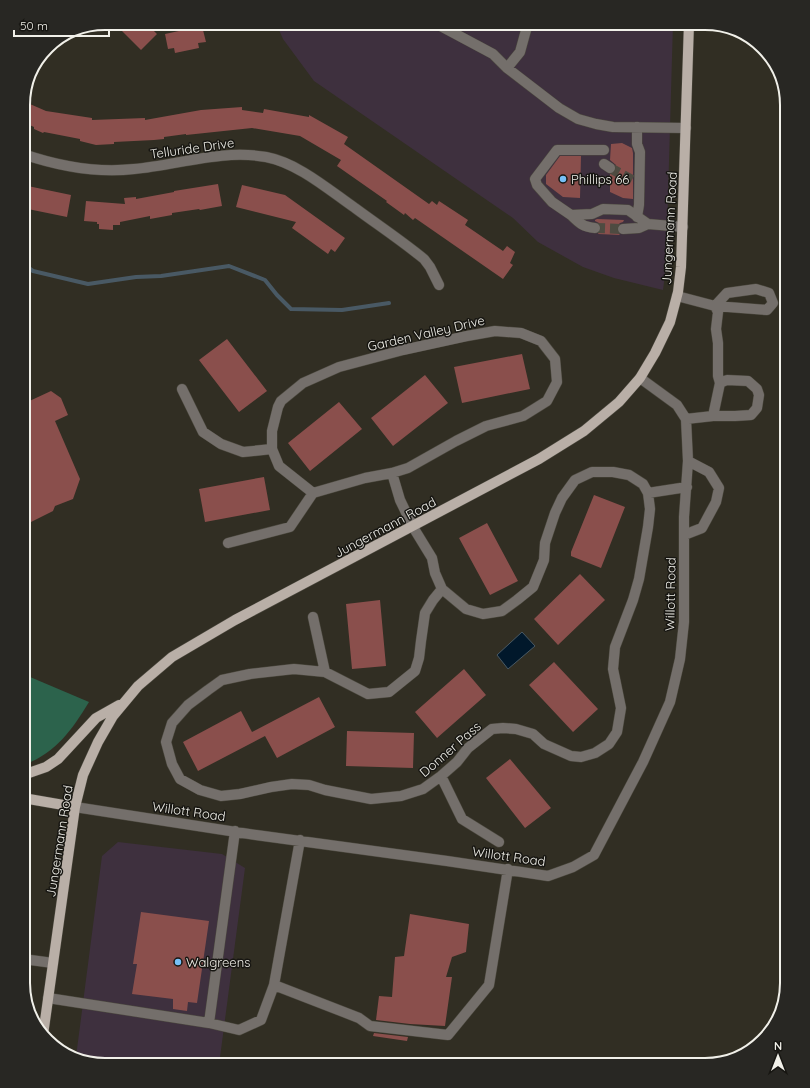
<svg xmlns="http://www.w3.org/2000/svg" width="810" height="1088" font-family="Quicksand,sans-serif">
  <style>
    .commercial { fill: #3e303e }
    .green { fill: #2c634c }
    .water { fill: #01182b; stroke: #495964 }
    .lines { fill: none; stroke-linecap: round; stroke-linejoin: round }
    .stream { stroke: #495964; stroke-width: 4 }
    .building { fill: #8a4f4c }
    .minor-tunnel { stroke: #4e4b41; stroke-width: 10; stroke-dasharray: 10 5; stroke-linecap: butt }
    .minor-casing { stroke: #4c493f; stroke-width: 11 }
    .major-casing { stroke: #4c493f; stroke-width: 11 }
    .minor { stroke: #746f6b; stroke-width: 10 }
    .major { stroke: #b9afa7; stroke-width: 10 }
    .poi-dot { fill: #76c0f7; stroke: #171612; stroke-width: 1.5 }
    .labels { text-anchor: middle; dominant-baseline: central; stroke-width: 3; stroke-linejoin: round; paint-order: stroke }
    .street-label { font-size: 13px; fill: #f1f0e9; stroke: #171612 }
    .poi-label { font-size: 13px; fill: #f1f0e9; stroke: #171612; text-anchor: start }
    .rim { fill: none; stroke: #f1f0e9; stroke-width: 2 }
  </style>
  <rect width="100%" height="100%" fill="#312e23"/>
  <path class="commercial" d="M 276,23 L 673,23 L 666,266 L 663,290 L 614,278 L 583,267 L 538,242 L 513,218 L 314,81 L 283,39 Z
    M 118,842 L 222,854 L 245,868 L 219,1065 L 105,1065 L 76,1057 L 102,856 Z"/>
  <path class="green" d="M 23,674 L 89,702 C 72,730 55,754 23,765 Z"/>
  <path class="water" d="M 522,632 L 535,646 L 508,669 L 497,655 Z"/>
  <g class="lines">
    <path class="stream" d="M 23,264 L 33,271 L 88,284 L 136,277 L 161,276 L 229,266 L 265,280 L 277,295 L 291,309 L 342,310 L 389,303"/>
  </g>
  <path class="building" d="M 114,23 L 146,23 L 157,34 L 141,50 Z
    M 202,26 L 206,42 L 198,43 L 199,48 L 175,53 L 174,48 L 168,49 L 165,34 Z
    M 23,101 L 46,111 L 92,118 L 92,120 L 145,118 L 145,120 L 201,110 L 242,107 L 242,110 L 263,113 L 264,109 L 309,117 L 309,115 L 348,137 L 344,144 L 429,204 L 432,201 L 437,205 L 439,201 L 468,220 L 465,225 L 503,251 L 507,246 L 515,252 L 510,263 L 513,265 L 503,279 L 415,218 L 413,220 L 405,213 L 404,215 L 386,202 L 387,201 L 337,166 L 341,160 L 300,136 L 252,128 L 186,135 L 186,134 L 164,137 L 164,139 L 154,140 L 114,142 L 114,144 L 96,145 L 80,141 L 80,139 L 44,132 L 43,133 L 34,129 L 34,127 L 23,122 Z
    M 622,143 L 632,148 L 633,153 L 633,199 L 623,198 L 610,192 L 610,174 L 615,172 L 616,168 L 616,165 L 610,160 L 611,144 Z
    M 560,156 L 581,156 L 580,198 L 563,197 L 546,184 L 546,175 Z
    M 218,184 L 222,206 L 200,210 L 199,209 L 172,213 L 172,215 L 150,219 L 150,216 L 120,222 L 120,225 L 113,225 L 113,230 L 99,229 L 99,224 L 97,224 L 97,222 L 84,221 L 86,201 L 125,204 L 124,198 L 136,197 L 136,199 L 174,192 L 174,191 Z
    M 23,185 L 71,195 L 67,217 L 23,208 Z
    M 242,185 L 285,195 L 345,238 L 335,252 L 331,249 L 328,254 L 292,228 L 296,222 L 236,207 Z
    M 597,219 L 624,220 L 623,222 L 620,223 L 617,226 L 617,232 L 620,235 L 598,234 L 601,228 L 599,223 L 595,221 L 595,220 Z
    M 227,339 L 267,391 L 239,412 L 199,360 Z
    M 522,354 L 530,389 L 462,403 L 454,367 Z
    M 425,375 L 448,403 L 393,446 L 371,418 Z
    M 51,391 L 61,398 L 68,415 L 55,421 L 80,479 L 73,499 L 55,506 L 53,511 L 23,526 L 23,404 Z
    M 339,402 L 362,429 L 310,471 L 288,443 Z
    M 264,477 L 270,510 L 205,522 L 199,489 Z
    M 594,495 L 625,507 L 601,568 L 571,556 L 571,552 Z
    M 487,523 L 518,581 L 490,595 L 459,538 Z
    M 580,574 L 605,600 L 558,645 L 534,619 Z
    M 380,600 L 386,666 L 352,669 L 346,604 Z
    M 554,662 L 598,709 L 573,732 L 529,685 Z
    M 464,669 L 486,695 L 437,738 L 415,712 Z
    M 319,697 L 335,727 L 277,758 L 265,736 L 198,771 L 183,742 L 241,711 L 252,732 Z
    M 347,731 L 414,733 L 413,768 L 346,766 Z
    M 510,759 L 551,808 L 525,828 L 486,778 Z
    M 141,912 L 209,921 L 197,1003 L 188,1002 L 187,1011 L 173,1009 L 173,999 L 132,994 L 137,964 L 133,964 Z
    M 410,914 L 469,924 L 466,952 L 452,957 L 446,977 L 452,977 L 445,1026 L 410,1024 L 376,1020 L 379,996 L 392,997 L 395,957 L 404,956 Z
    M 374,1033 L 408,1037 L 407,1041 L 373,1036 Z"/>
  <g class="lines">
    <path class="minor-tunnel" d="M 610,168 L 634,181
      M 595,228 L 623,229"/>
    <defs>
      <path id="minor" d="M 435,23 L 493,54 L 507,68 L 559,108 L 578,119 L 596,124 L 613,127 L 686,128
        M 507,68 L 520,52 L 528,23
        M 637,127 L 637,144 L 640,152 L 639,205 L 637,217
        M 604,150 L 557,150 L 535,179 L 537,185 L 552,202 L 571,215 L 592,214 L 603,209 L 628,210 L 648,224 L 683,227
        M 23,154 C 58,166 97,173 134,169 C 178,165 222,149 266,157 C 298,163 329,190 355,208 C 378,225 402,241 424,259 L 430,267 L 439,285
        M 604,164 L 610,168
        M 571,215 C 579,223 583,227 595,228
        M 623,229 L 639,228 L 648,224
        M 756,289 L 769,293 L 773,303 L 767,310 L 715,306 L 727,293 Z
        M 677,296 L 715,306 L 718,312 L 716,329 L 718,343 L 718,376 L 720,383
        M 495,331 L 521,333 L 541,341 L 555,359 L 557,382 L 547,401 L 523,416 L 486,426 L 456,441 L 408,468 L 392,473 L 365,478 L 313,493 L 279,466 L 272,449 L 272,431 L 278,407 L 281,401 L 303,383 L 339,367 L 403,350 L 467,336 Z
        M 182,389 L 203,432 L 221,444 L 243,452 L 272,449
        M 686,419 L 713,416 L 735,416 L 751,415 L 757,408 L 759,395 L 757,389 L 748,381 L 727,380 L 720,383 L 713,416
        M 392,473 L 400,500 L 413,527 L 432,558 L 435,573 L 442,589 L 466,609 L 483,614 L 502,611 L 517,600 L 533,587 L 544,560 L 545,543 L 555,513 L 562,498 L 575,480 L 592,472 L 613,472 L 629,475 L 643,484 L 648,493 L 650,509 L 648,527 L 639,579 L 633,600 L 615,647 L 613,669 L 621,708 L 617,732 L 609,744 L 595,753 L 581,757 L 571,756 L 544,744 L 533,734 L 516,729 L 503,728 L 492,729 L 468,748 L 457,762 L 441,776 L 423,789 L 401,796 L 371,799 L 325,790 L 309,785 L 292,784 L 271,787 L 240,794 L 221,796 L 200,790 L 180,779 L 172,764 L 166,742 L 172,723 L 188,705 L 208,690 L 222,680 L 250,674 L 294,669 L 325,672 L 368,694 L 389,692 L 415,671 L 419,658 L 421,641 L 425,613 L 433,600 L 442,589
        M 648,493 L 687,487
        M 684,535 L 702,528 L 716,502 L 719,488 L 709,472 L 688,461
        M 228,543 L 290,527 L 313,493
        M 313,617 L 325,672
        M 441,776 L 462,819 L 499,842
        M 75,807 L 256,835 L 447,861 L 548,876 L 573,867 L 594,855 L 643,762 L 670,702 L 680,659 L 684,622 L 684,517 L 688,461 L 686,419 L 677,405 L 640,378
        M 23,959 L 53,963
        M 274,985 L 359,1018 L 370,1026 L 448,1035 L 489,985 L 508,869
        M 48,998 L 209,1023 L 235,831
        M 209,1023 L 239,1030 L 261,1020 L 274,985 L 300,840"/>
      <path id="major" d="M 23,775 L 46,767 L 58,759 L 96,718 L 119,705
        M 23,798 L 75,807
        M 43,1035 L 75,807 L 83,775 L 98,742 L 113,716 L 138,686 L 172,657 L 235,620 L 539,459 L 584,431 L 619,402 L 640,378 L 655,353 L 670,322 L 678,292 L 681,267 L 689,23"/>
    </defs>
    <use href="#minor" class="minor-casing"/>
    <use href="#major" class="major-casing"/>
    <use href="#minor" class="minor"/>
    <use href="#major" class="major"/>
  </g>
  <g class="poi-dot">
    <circle cx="563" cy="179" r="4"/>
    <circle cx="178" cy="962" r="4"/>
  </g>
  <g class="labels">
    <g class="street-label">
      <text transform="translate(192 148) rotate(-8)">Telluride Drive</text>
      <text transform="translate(669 228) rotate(-87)">Jungermann Road</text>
      <text transform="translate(426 333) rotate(-13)">Garden Valley Drive</text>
      <text transform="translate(385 527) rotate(-28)">Jungermann Road</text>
      <text transform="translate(670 594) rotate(-89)">Willott Road</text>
      <text transform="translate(450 749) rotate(-41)">Donner Pass</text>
      <text transform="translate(189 811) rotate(8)">Willott Road</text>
      <text transform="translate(59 841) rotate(-81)">Jungermann Road</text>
      <text transform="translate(509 856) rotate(8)">Willott Road</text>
    </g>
    <g class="poi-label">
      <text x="571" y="179">Phillips 66</text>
      <text x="186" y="962">Walgreens</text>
    </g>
  </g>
  <path d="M0 0H810V1088H0ZM105 30H705A75 75 0 0 1 780 105V983A75 75 0 0 1 705 1058H105A75 75 0 0 1 30 983V105A75 75 0 0 1 105 30Z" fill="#282723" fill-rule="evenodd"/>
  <path class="rim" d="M105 30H705A75 75 0 0 1 780 105V983A75 75 0 0 1 705 1058H105A75 75 0 0 1 30 983V105A75 75 0 0 1 105 30Z"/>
  <g transform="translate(778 1056)" stroke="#171612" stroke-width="3" paint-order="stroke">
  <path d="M0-3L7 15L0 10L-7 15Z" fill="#f1f0e9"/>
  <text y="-6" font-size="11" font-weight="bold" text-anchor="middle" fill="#f1f0e9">N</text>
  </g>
  <path d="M14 30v6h95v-6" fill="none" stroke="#f1f0e9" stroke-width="2"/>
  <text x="20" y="30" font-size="12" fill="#f1f0e9" stroke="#171612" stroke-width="3" paint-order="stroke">50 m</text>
</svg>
